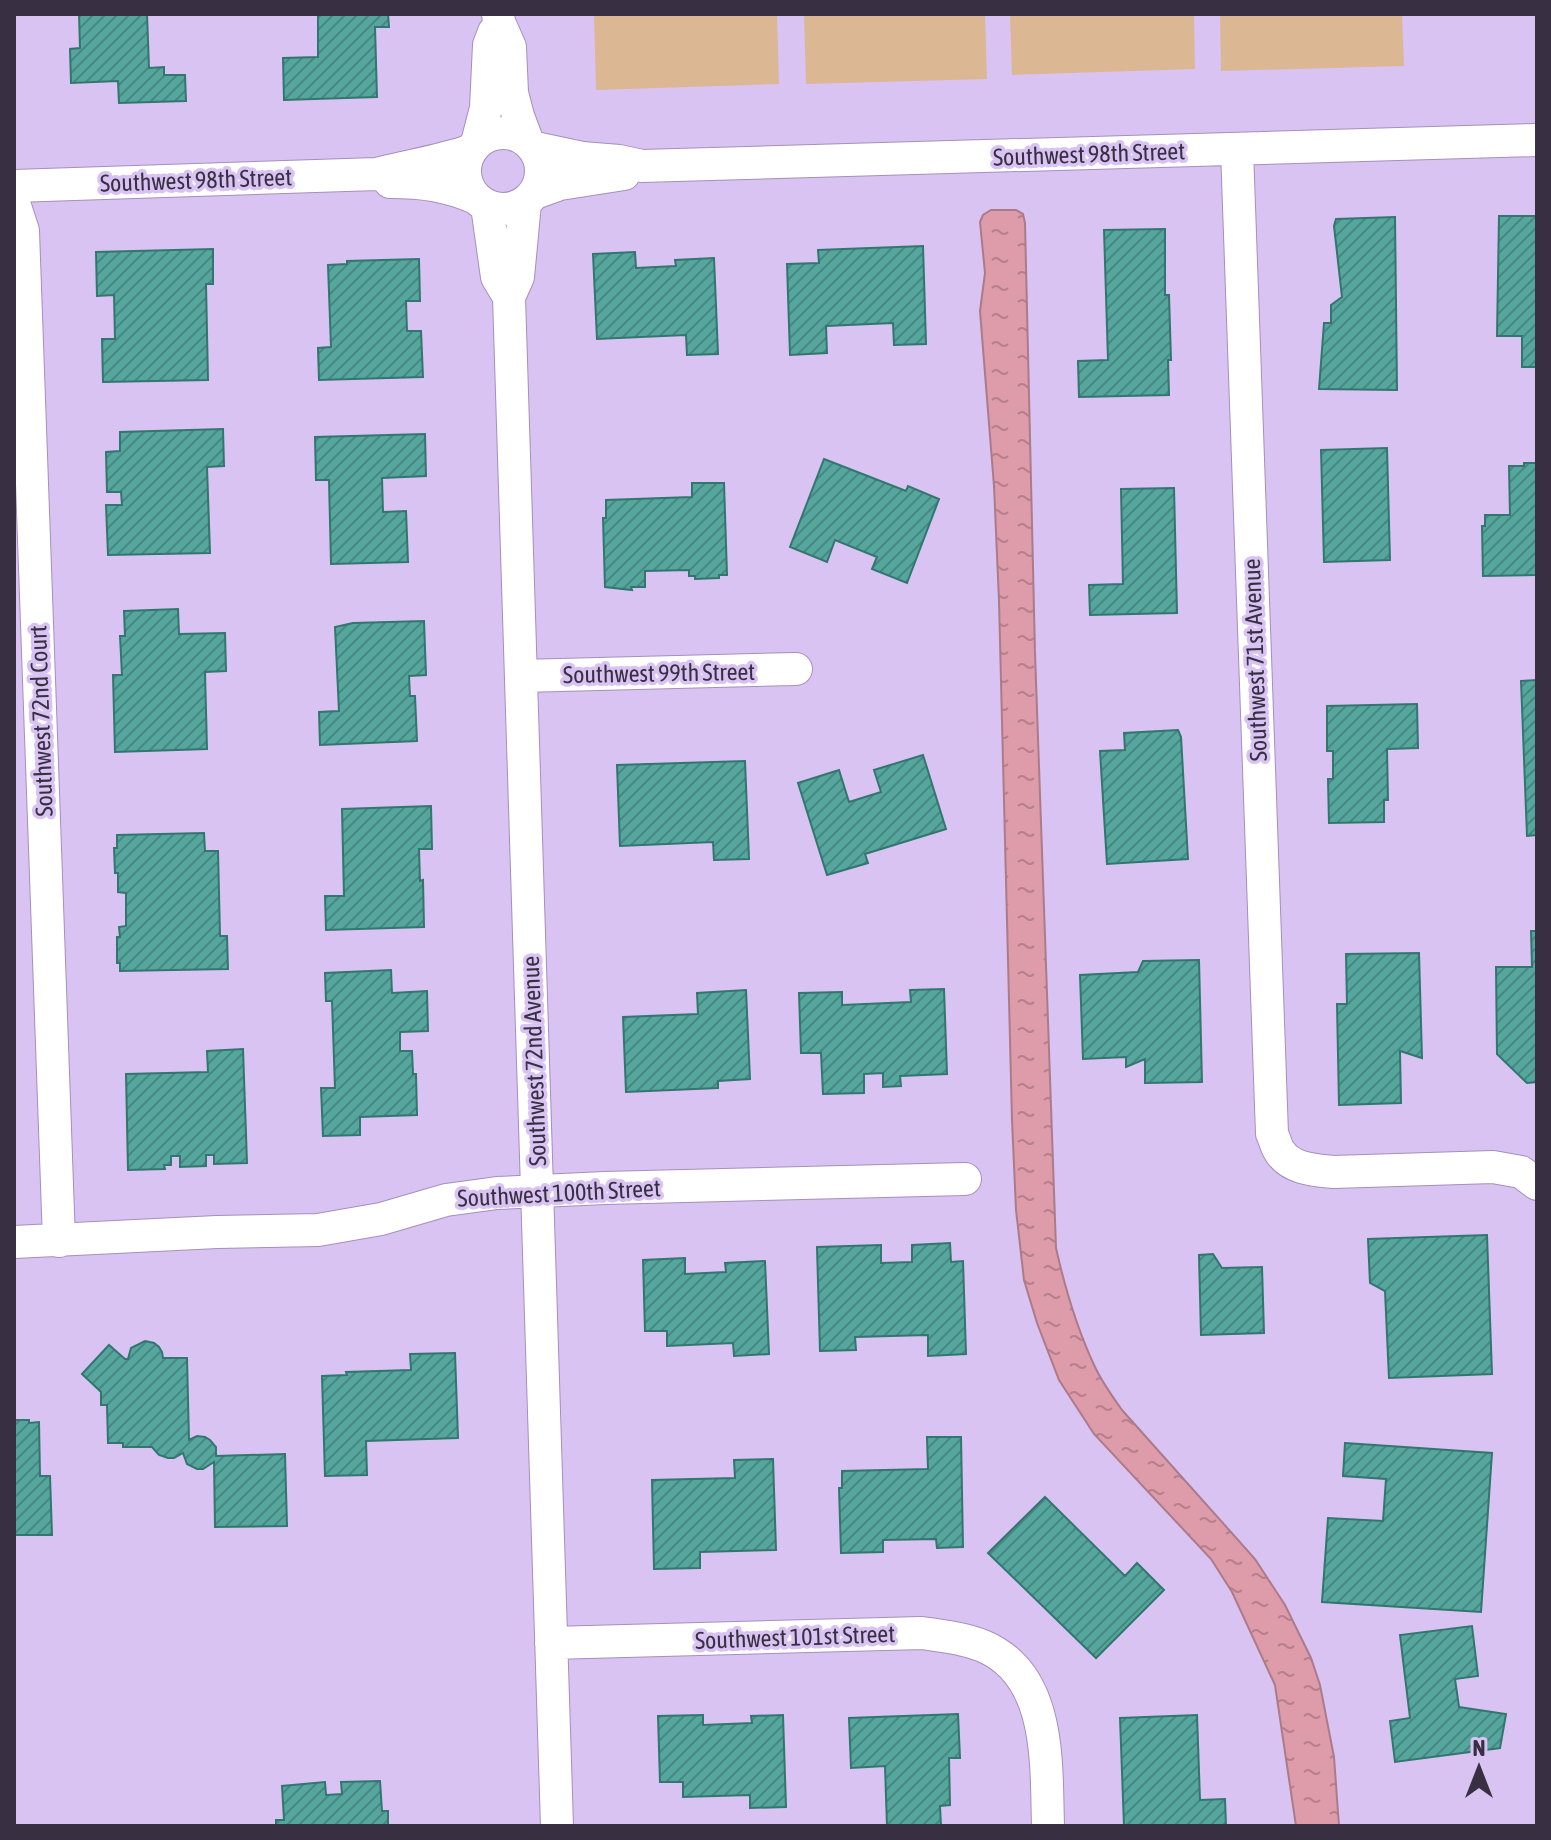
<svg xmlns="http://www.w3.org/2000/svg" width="1551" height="1840" font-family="'Asap Condensed',sans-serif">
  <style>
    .green { fill: #dbb794 }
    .water { fill: url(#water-ripples); stroke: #ac7b8a; stroke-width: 2 }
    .building { fill: url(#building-hatch); stroke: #32766f; stroke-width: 2 }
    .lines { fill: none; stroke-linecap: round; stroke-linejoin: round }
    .minor-casing { stroke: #a48fbd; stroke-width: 34 }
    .minor { stroke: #fff; stroke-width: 32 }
    .labels { text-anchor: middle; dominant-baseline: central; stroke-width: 7; stroke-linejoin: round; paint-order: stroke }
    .street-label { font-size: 24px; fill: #383042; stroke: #d9c3f3 }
  </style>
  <defs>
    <pattern id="water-ripples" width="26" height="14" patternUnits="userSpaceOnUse" patternTransform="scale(2)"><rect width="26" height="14" fill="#de9ba9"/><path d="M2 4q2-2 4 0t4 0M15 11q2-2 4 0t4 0" fill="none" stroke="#b57f8b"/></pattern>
    <pattern id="building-hatch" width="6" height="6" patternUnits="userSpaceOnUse" patternTransform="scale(2)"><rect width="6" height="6" fill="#55a69d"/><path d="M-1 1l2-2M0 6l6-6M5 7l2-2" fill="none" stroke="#478882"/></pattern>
  </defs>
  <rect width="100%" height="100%" fill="#d9c3f3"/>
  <path class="green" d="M 594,14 L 777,14 L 779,84 L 596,90 Z
    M 804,14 L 985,14 L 987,79 L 806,84 Z
    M 1010,14 L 1194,14 L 1195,69 L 1012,75 Z
    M 1220,14 L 1402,14 L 1404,66 L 1221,71 Z"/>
  <path class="water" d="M 991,210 L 1016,210 L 1023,214 L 1025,223 L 1035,653 L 1056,1248 C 1065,1288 1077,1329 1095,1367 C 1102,1382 1112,1396 1122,1410 L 1255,1559 L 1285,1605 L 1311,1658 L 1320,1685 L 1334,1757 L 1339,1826 L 1296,1826 L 1275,1685 L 1232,1592 L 1211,1559 L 1094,1434 L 1059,1380 L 1037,1323 L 1024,1280 L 1016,1210 L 1012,1120 L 999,601 L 994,486 L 980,311 L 985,273 L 980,222 L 983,215 Z"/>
  <path class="building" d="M 79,14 L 147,14 L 149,68 L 164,67 L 164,75 L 185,75 L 186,101 L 119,103 L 118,81 L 71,83 L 70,49 L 80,48 Z
    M 318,14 L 388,14 L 389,27 L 375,27 L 377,97 L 284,100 L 283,58 L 318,57 Z
    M 1499,216 L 1537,216 L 1537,367 L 1522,367 L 1522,336 L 1497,336 Z
    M 1395,217 L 1397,390 L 1319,389 L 1324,323 L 1331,323 L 1331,305 L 1342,297 L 1334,226 L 1336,219 Z
    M 1165,229 L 1165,295 L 1169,295 L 1171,360 L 1168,360 L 1169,395 L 1079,397 L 1078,361 L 1108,360 L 1104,230 Z
    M 923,246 L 926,344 L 894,345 L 893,323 L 826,326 L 827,353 L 790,355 L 787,264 L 819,263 L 818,250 Z
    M 213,249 L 213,284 L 206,284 L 208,380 L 103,382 L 102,339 L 115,339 L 114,295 L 97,296 L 96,252 Z
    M 635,252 L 636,268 L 676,266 L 675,260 L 714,258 L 718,354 L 687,355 L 686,335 L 597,339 L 593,254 Z
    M 419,259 L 420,301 L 406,301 L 407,331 L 421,331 L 423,377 L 319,380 L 318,348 L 331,347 L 328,265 L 347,264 L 347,261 Z
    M 223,429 L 224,466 L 207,467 L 210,553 L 108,555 L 106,505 L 122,505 L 121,492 L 107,492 L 106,452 L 120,451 L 120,432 Z
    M 425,434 L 426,476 L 382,478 L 383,512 L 406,511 L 408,562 L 331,564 L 329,480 L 316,480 L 315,437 Z
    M 1387,448 L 1390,560 L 1324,562 L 1321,450 Z
    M 824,459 L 906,491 L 908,486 L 939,499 L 907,583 L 872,569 L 877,557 L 835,540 L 827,562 L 790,547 Z
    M 1524,463 L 1537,463 L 1537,575 L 1483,576 L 1482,526 L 1485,526 L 1485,515 L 1510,515 L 1509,466 L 1524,466 Z
    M 692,483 L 724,483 L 727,575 L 719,575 L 719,578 L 695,579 L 695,576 L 689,576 L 689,570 L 645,571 L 645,587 L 631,587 L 632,590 L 605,587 L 603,518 L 606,518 L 606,500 L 692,497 Z
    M 1174,488 L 1177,613 L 1090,615 L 1089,585 L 1123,584 L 1121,489 Z
    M 178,609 L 179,634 L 225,633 L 226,671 L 205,672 L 207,749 L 115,752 L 113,675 L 122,675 L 120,636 L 125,636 L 124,611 Z
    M 424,621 L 426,675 L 409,676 L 410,696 L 415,696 L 417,741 L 320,745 L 319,712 L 339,711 L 335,627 L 353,623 Z
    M 1537,680 L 1537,835 L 1527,836 L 1521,681 Z
    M 1417,704 L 1418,748 L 1387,749 L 1388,800 L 1384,800 L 1384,822 L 1329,823 L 1328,779 L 1333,779 L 1333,751 L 1327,751 L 1327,706 Z
    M 1178,730 L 1181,737 L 1188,859 L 1107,864 L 1100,751 L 1125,750 L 1124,733 Z
    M 923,755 L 946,829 L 865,854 L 868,863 L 827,875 L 798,783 L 839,770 L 849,802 L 881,792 L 874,770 Z
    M 745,761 L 749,859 L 714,860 L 713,842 L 620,846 L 617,765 Z
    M 431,806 L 432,849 L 419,849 L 420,881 L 423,880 L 424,927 L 326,930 L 325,896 L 344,896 L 342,809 Z
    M 204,833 L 205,851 L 218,851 L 220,936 L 227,936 L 228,969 L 120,971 L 120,963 L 117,963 L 117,937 L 120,937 L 119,927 L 126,926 L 126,893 L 118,892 L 118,873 L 115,873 L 114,848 L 117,848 L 117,835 Z
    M 1531,931 L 1537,931 L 1537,1082 L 1527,1083 L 1497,1054 L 1496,967 L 1532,967 Z
    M 1419,953 L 1422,1058 L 1400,1051 L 1401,1103 L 1339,1105 L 1337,1004 L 1347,1004 L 1346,954 Z
    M 1199,960 L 1202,1082 L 1145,1083 L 1145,1059 L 1126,1067 L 1126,1057 L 1083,1059 L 1080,975 L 1138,972 L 1143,961 Z
    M 391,970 L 392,993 L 427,991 L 428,1031 L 400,1032 L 400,1051 L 412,1051 L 413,1074 L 416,1074 L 417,1115 L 360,1117 L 360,1135 L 323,1136 L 321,1088 L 335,1088 L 332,1001 L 326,1001 L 325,973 Z
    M 944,989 L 947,1074 L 900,1076 L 901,1086 L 883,1087 L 883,1073 L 864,1074 L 864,1093 L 823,1094 L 821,1053 L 801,1053 L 799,993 L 842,992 L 842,1005 L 911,1002 L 910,990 Z
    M 746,990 L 750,1079 L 718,1081 L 718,1088 L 626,1092 L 623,1017 L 698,1014 L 697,993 Z
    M 243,1049 L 247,1163 L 214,1164 L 214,1155 L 206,1155 L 206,1166 L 180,1167 L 180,1156 L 171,1156 L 171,1165 L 164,1165 L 165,1169 L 128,1170 L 126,1074 L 208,1072 L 207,1051 Z
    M 1487,1235 L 1492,1374 L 1389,1378 L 1385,1291 L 1370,1283 L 1368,1239 Z
    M 950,1243 L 951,1262 L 963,1261 L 966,1354 L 928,1356 L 928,1335 L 855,1337 L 856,1350 L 820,1351 L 817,1247 L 881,1245 L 881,1263 L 912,1262 L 912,1245 Z
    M 1213,1254 L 1222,1268 L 1262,1267 L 1264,1333 L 1201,1335 L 1199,1255 Z
    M 685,1258 L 685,1274 L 726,1272 L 725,1263 L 765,1261 L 769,1354 L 734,1356 L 733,1343 L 667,1346 L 667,1331 L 645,1331 L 643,1260 Z
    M 145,1341 L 154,1343 L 159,1347 L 162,1352 L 163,1358 L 187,1358 L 189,1440 L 197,1436 L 205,1437 L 210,1440 L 216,1447 L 216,1456 L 285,1454 L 287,1526 L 215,1527 L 214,1462 L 203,1469 L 197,1469 L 187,1464 L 183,1453 L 174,1458 L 168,1458 L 159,1455 L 152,1447 L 123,1447 L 123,1443 L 108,1443 L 107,1405 L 101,1405 L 101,1392 L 82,1374 L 109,1345 L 125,1359 L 128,1359 L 131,1348 Z
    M 455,1353 L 458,1438 L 366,1441 L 367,1475 L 325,1476 L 322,1376 L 347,1375 L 346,1372 L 411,1370 L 410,1354 Z
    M 14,1420 L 29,1420 L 29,1423 L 39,1422 L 40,1476 L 50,1476 L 52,1535 L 14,1535 Z
    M 927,1437 L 961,1437 L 963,1547 L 937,1548 L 936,1539 L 883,1540 L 883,1552 L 841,1553 L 839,1488 L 842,1488 L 842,1471 L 928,1469 Z
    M 1345,1443 L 1492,1453 L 1481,1612 L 1322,1602 L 1328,1518 L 1383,1521 L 1386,1479 L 1343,1476 Z
    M 773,1459 L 776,1550 L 700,1552 L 700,1568 L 654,1569 L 652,1480 L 735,1478 L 734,1460 Z
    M 1045,1497 L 1125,1576 L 1137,1563 L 1164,1590 L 1096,1658 L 988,1553 Z
    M 1472,1626 L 1478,1676 L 1455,1679 L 1459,1707 L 1506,1714 L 1500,1748 L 1395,1762 L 1390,1721 L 1410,1718 L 1400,1635 Z
    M 958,1714 L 960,1758 L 949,1758 L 950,1805 L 940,1806 L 941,1826 L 887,1826 L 885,1766 L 851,1768 L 849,1718 Z
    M 703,1715 L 703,1725 L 752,1723 L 751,1716 L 783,1715 L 786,1807 L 750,1808 L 750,1795 L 683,1797 L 683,1782 L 660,1782 L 658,1716 Z
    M 1197,1715 L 1200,1800 L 1225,1799 L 1226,1826 L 1124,1826 L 1120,1718 Z
    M 380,1781 L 382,1811 L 388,1811 L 388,1826 L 276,1826 L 276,1820 L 284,1820 L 282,1786 L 325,1782 L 326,1795 L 342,1794 L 341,1782 Z"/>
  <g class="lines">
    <defs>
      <path id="minor" d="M 498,14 L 499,22 L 510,47 L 512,93 L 518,116 L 527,140
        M465 171a38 38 0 1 1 76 0a38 38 0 1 1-76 0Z
        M 477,143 L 486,108 L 489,45 L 494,32
        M 535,148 L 582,158 L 619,161 L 642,166 L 1537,140
        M 1237,150 L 1272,1134 C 1275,1139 1276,1147 1280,1152 C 1291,1169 1315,1170 1333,1172 L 1493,1167 L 1521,1172 L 1537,1184
        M 390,182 C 422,182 446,185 476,198
        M 14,186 L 377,174 C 408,166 440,161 470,151
        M 535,193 L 560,184 L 624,174
        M 14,203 L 23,231 L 59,1241
        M 525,203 L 518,277 L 509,297 L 557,1826
        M 487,206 L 497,277 L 509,297
        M 521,676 L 796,669
        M 14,1242 L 217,1232 L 318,1230 L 381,1219 L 446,1200 L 497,1193 L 605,1188 L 965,1179
        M 551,1643 L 922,1633 C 943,1636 963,1638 983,1646 C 1052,1675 1046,1764 1048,1826"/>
    </defs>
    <use href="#minor" class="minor-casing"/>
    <use href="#minor" class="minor"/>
  </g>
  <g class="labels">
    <g class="street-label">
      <text transform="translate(1089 154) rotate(-2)">Southwest 98th Street</text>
      <text transform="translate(196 180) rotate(-2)">Southwest 98th Street</text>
      <text transform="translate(1255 660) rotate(-92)">Southwest 71st Avenue</text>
      <text transform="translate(659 673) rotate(-1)">Southwest 99th Street</text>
      <text transform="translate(41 721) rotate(-92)">Southwest 72nd Court</text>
      <text transform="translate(534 1061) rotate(-92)">Southwest 72nd Avenue</text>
      <text transform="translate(559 1193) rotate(-3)">Southwest 100th Street</text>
      <text transform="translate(795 1637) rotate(-2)">Southwest 101st Street</text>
    </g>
  </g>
  <rect width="1551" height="1840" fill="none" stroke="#383042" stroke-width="32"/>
  <g transform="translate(1479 1768)" stroke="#d9c3f3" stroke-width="6" paint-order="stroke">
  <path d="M0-6L14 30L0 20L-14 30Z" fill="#383042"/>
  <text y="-12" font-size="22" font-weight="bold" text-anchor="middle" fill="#383042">N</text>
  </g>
</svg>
